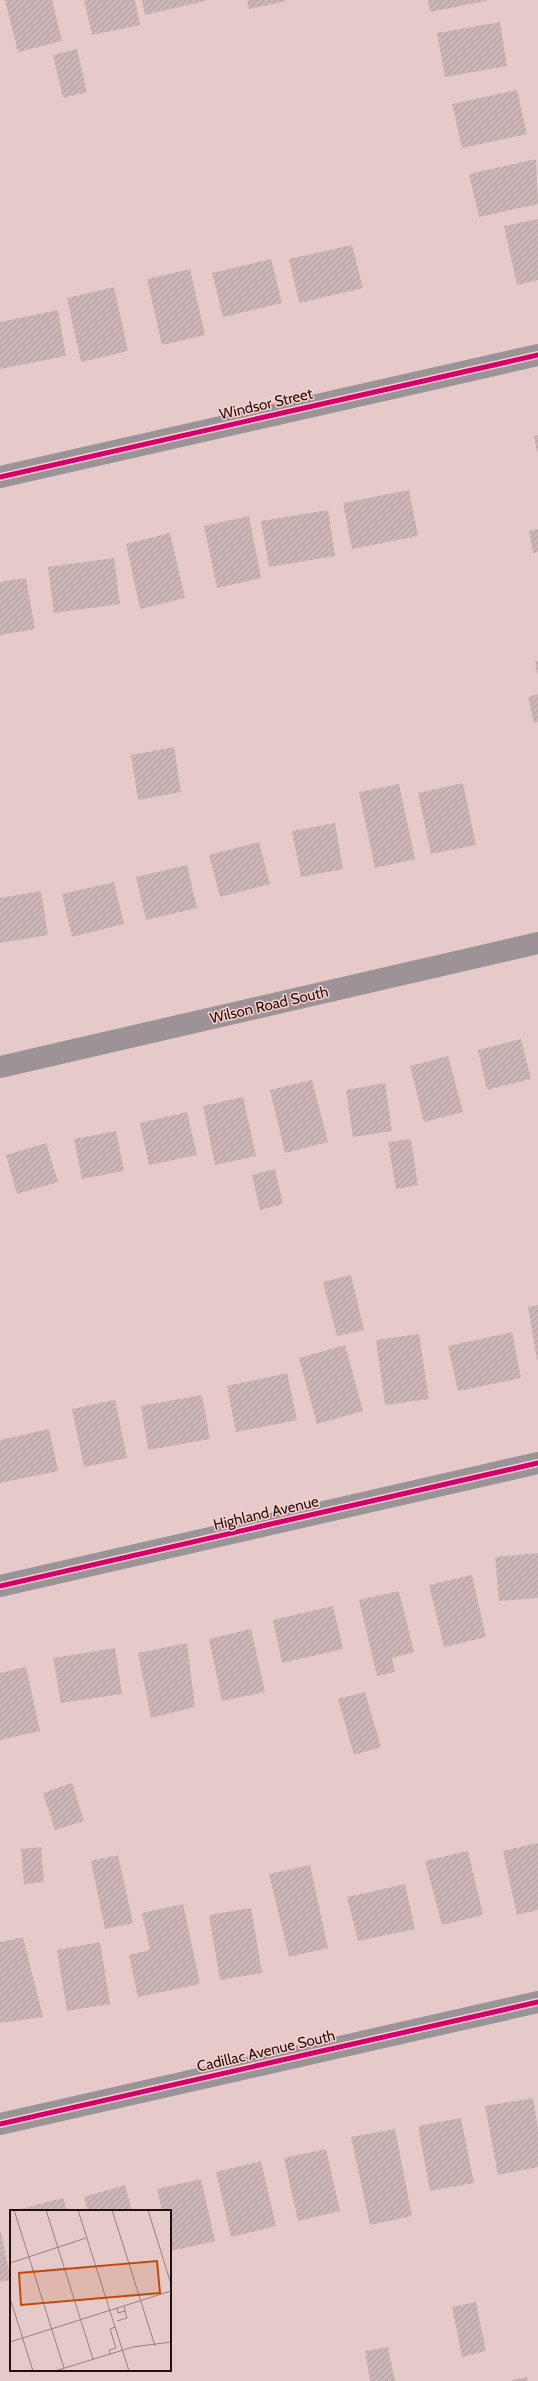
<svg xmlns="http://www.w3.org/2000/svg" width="538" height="2381" font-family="Cabin,sans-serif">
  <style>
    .building { fill: url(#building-hatch) }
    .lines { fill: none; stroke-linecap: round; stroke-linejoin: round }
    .minor { stroke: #9a9397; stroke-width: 22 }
    .secondary { stroke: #9d9295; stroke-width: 22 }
    .cycleway-casing { stroke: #f9d0cd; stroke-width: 8 }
    .cycleway { stroke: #d6006c; stroke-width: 5 }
    .labels { text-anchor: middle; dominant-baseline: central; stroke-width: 3; stroke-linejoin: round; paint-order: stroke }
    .street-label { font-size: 15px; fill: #21100f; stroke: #f9d0cd }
    .inset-road { fill: none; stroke: #97807f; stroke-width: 1 }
    .view { fill: #c04a0d; fill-opacity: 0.15; stroke: #c04a0d; stroke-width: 2 }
    .inset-edge { fill: none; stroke: #21100f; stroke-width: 2 }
  </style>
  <defs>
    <pattern id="building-hatch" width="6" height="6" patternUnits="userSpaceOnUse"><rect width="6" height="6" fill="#cbb5b7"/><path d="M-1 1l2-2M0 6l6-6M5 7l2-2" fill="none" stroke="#ae9b9c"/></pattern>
  </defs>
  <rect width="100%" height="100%" fill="#e6cac9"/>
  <path class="building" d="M 5,0 L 52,0 L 62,41 L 18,52 Z
    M 84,0 L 135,0 L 140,25 L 92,35 Z
    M 142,0 L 205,0 L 205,1 L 145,15 Z
    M 247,0 L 286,0 L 286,1 L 249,9 Z
    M 428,0 L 486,0 L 486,1 L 430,12 Z
    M 500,22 L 507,66 L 445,77 L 437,33 Z
    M 77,49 L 87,92 L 63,98 L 53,55 Z
    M 517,90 L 527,134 L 462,148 L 452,104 Z
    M 536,159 L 538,204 L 479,217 L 469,174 Z
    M 538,219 L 538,280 L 517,285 L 504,226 Z
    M 352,245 L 363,288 L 299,303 L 289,259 Z
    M 271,259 L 282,303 L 223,317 L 212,273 Z
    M 190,269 L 205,335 L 162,345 L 147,279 Z
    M 114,287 L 128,351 L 81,362 L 67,298 Z
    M 58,310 L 66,356 L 0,369 L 0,322 Z
    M 538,435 L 538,452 L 537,452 L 534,436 Z
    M 409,490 L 418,536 L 352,549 L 343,503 Z
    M 328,510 L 335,556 L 269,567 L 261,521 Z
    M 249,516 L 261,578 L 217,588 L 204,526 Z
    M 538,529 L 538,552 L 533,553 L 529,531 Z
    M 170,533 L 185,598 L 140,609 L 126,544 Z
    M 114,558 L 120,604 L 54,613 L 48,567 Z
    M 26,578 L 35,629 L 0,635 L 0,582 Z
    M 535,661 L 538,661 L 538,673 L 537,673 Z
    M 538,694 L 538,722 L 534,723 L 528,697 Z
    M 174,747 L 181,792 L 138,800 L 131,755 Z
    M 463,783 L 476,845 L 431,854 L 418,793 Z
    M 399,784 L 415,859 L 375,868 L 359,792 Z
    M 335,823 L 343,869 L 301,877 L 292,831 Z
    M 259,842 L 270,884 L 220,897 L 209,855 Z
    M 187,865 L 197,908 L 146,920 L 136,877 Z
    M 114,882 L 124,924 L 72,937 L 62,894 Z
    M 41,891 L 48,935 L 0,943 L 0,898 Z
    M 521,1039 L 531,1079 L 487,1090 L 478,1050 Z
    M 448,1056 L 463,1112 L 424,1122 L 410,1066 Z
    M 312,1080 L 328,1142 L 285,1153 L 270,1090 Z
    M 385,1083 L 392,1131 L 353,1137 L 346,1090 Z
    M 243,1097 L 256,1156 L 215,1165 L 203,1106 Z
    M 187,1112 L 197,1155 L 149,1165 L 140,1123 Z
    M 116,1131 L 124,1171 L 82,1179 L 74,1139 Z
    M 411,1139 L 418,1185 L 396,1189 L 388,1142 Z
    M 46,1143 L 58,1182 L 17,1194 L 6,1155 Z
    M 275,1169 L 283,1204 L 260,1210 L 252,1175 Z
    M 351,1275 L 364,1330 L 337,1336 L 323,1282 Z
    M 538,1305 L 538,1360 L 537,1360 L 528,1307 Z
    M 512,1332 L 521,1378 L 458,1391 L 448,1346 Z
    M 419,1334 L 429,1399 L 385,1405 L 376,1340 Z
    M 345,1345 L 363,1411 L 317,1424 L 299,1358 Z
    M 287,1373 L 297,1420 L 236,1432 L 227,1386 Z
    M 202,1395 L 210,1439 L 148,1450 L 141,1406 Z
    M 115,1400 L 127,1458 L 84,1467 L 72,1409 Z
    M 49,1429 L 58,1471 L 0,1483 L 0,1440 Z
    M 538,1553 L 538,1598 L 499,1601 L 495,1557 Z
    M 472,1575 L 486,1637 L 444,1647 L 429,1585 Z
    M 399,1591 L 414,1652 L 392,1658 L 395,1672 L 377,1676 L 359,1600 Z
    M 333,1606 L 343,1649 L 282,1663 L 273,1620 Z
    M 251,1629 L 265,1692 L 222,1701 L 209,1639 Z
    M 187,1643 L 195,1707 L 151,1718 L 138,1653 Z
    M 115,1648 L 122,1694 L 61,1703 L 53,1658 Z
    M 26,1667 L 40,1731 L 0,1740 L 0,1673 Z
    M 365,1692 L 381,1747 L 354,1755 L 338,1699 Z
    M 72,1783 L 84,1821 L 55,1830 L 43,1793 Z
    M 538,1843 L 538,1910 L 517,1915 L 503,1851 Z
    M 41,1847 L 44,1882 L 24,1884 L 21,1849 Z
    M 468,1851 L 483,1915 L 442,1925 L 425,1861 Z
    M 118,1855 L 133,1923 L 105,1929 L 91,1861 Z
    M 310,1865 L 328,1948 L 289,1957 L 269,1874 Z
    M 405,1884 L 415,1929 L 358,1941 L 347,1897 Z
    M 183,1904 L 200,1984 L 138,1997 L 129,1955 L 150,1950 L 142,1913 Z
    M 251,1908 L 262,1973 L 220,1980 L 209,1915 Z
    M 23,1937 L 43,2017 L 0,2023 L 0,1942 Z
    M 100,1942 L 110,2004 L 67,2011 L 57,1950 Z
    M 533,2098 L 538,2129 L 538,2167 L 498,2175 L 485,2106 Z
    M 461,2118 L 474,2183 L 430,2191 L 418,2126 Z
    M 395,2129 L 412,2216 L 370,2225 L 351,2137 Z
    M 326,2149 L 340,2211 L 298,2221 L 284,2158 Z
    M 261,2161 L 276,2226 L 231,2237 L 216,2172 Z
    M 201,2179 L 215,2241 L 171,2251 L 170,2211 L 162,2211 L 157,2189 Z
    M 125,2185 L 132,2211 L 88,2211 L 84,2197 Z
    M 63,2198 L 67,2211 L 17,2211 L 17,2210 Z
    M 1,2232 L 11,2280 L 0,2282 L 0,2232 Z
    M 476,2302 L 486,2351 L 462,2357 L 452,2307 Z
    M 388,2347 L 395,2381 L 370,2381 L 365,2351 Z
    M 527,2377 L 528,2381 L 512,2381 L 512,2380 Z"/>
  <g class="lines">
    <path class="minor" d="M 0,477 L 538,355
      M 0,1586 L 538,1463
      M 0,2124 L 538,2002"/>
    <path class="secondary" d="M 0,1067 L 538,943"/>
    <defs>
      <path id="cycleway" d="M 0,477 L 538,355
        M 0,1586 L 538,1463
        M 0,2124 L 538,2002"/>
    </defs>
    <use href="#cycleway" class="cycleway-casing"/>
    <use href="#cycleway" class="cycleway"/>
  </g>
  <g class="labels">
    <g class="street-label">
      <text transform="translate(266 404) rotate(-13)">Windsor Street</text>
      <text transform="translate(269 1005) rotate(-13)">Wilson Road South</text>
      <text transform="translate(266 1513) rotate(-13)">Highland Avenue</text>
      <text transform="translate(266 2051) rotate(-13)">Cadillac Avenue South</text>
    </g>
  </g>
  <g transform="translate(10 2210)">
    <rect width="161" height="161" fill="#e6cac9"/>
    <path class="inset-road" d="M 4,0 L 54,158M 36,0 L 83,149M 68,0 L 119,161M 102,0 L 145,136M 138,0 L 161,74M 0,53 L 76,28M 0,88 L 23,161M 107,98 L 108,103 L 115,101 L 114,96M 107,111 L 117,108 L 115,101M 0,132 L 161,81M 100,144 L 99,140 L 106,138 L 100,119 L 105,117M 45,161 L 123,137 L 161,132"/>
    <path class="view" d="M 147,51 L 150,83 L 11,95 L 9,63 Z"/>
    <rect width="161" height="161" class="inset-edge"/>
  </g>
</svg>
